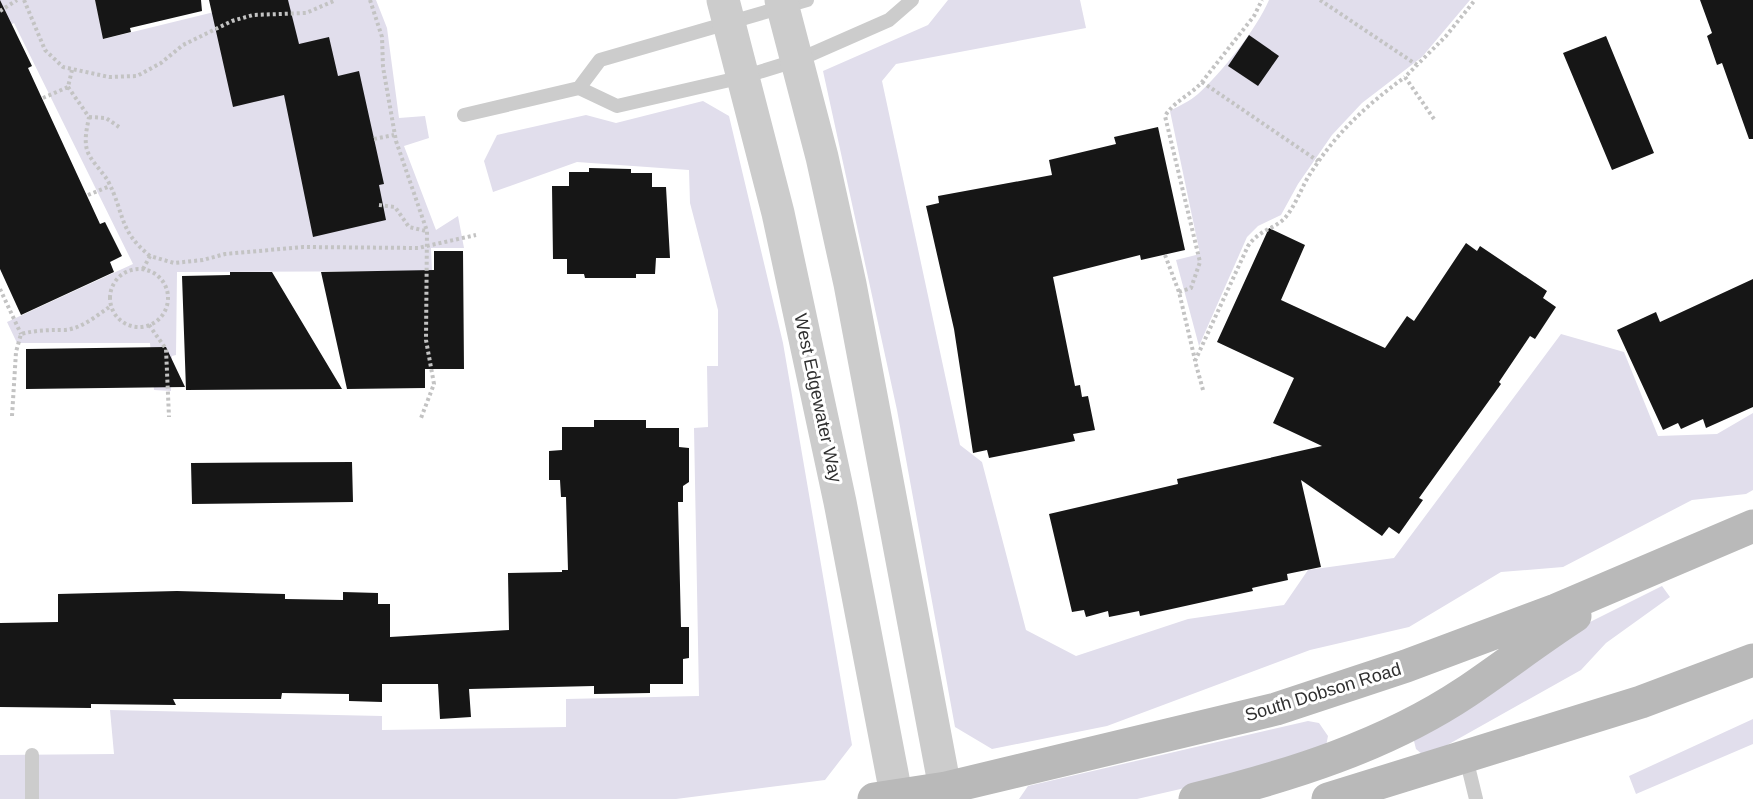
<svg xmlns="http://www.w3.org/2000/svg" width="1753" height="799" font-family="Arial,sans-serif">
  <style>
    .green { fill: #e1deec }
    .building { fill: #161616 }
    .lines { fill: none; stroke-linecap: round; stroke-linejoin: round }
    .path { stroke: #c3c3c3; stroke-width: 4; stroke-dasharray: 3 3; stroke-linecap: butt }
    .service { stroke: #ccc; stroke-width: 14 }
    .tertiary { stroke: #ccc; stroke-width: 33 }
    .secondary { stroke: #b9b9b9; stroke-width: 33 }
    .labels { text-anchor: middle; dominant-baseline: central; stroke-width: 6; stroke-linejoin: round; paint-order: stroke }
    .street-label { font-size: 18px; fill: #2f2f2f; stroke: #fff }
  </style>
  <rect width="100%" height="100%" fill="#fff"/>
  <path class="green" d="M 0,0 L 95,0 L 104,39 L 263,0 L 376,0 L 387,28 L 399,118 L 425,116 L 429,138 L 404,146 L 436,230 L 458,216 L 464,248 L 431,248 L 432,271 L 177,272 L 176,355 L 172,356 L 171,391 L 154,390 L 150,343 L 17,343 L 7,322 L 133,264 L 14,23 L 0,30 Z
    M 948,0 L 1080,0 L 1086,28 L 896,64 L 882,81 L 960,445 L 982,462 L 1026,630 L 1076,656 L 1188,619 L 1284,605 L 1308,570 L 1394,558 L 1561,334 L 1624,352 L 1658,436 L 1717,434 L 1753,413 L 1753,490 L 1746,494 L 1692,500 L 1563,567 L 1501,572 L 1409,627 L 1310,650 L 1107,726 L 992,749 L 955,727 L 897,410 L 823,71 L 928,25 Z
    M 1269,0 L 1470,0 L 1422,57 L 1362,103 L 1332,135 L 1298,184 L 1281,215 L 1258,226 L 1247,237 L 1199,346 L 1176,260 L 1200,254 L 1170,111 C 1179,106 1190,101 1198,94 C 1222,72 1256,30 1269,0 Z
    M 703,101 L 729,116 L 783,343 L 852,745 L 825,780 L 676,799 L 0,799 L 0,755 L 114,754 L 110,710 L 382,716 L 382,730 L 566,727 L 566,699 L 699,696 L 694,428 L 708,427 L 707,366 L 718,366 L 718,310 L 690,203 L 689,170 L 577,162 L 493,192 L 484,161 L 497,135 L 586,115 L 616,123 Z
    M 1662,586 L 1670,597 L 1606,643 L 1581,670 L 1433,753 L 1423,755 L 1416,749 L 1413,737 L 1580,627 Z
    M 1753,719 L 1753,744 L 1636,794 L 1629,776 Z
    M 1308,721 L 1319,723 L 1328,736 L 1325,751 L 1298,762 L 1137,799 L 1019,799 L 1028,786 Z"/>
  <path class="building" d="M 0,0 L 32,66 L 28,68 L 100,224 L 105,222 L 122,256 L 110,262 L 114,272 L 21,315 L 0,269 Z
    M 95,0 L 201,0 L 202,11 L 130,28 L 131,32 L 103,39 Z
    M 209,0 L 288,0 L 299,44 L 329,37 L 338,76 L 359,71 L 384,184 L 379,185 L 386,220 L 313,237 L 284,95 L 233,107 Z
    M 1700,0 L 1753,0 L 1753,139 L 1749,139 L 1722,63 L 1717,65 L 1707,36 L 1712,33 Z
    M 1249,35 L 1279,56 L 1258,86 L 1228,66 Z
    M 1606,36 L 1654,153 L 1612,170 L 1563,53 Z
    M 1158,127 L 1185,250 L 1141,260 L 1140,255 L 1053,277 L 1075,386 L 1080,385 L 1082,397 L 1088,396 L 1095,430 L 1073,434 L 1075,441 L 989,458 L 987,450 L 973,453 L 954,329 L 926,206 L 939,203 L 938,196 L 1052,175 L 1049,160 L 1116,144 L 1114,137 Z
    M 589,168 L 631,169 L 631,173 L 652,173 L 652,187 L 666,187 L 670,258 L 656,258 L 655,274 L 636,274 L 636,278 L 585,278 L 584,274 L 567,274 L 567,259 L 553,259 L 552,186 L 569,186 L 569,172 L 589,172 Z
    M 1269,228 L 1305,245 L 1281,300 L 1385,348 L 1407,316 L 1414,321 L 1466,243 L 1477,251 L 1480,246 L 1547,291 L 1543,298 L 1556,307 L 1535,339 L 1530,336 L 1499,382 L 1501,384 L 1419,498 L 1423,500 L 1399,534 L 1389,527 L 1382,536 L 1301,480 L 1321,567 L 1287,574 L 1288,580 L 1252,588 L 1253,591 L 1140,616 L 1139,611 L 1109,617 L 1108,611 L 1086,617 L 1084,610 L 1072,612 L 1049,514 L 1178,484 L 1177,479 L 1322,446 L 1273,423 L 1294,378 L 1217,342 Z
    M 434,251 L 463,251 L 464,369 L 425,369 L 425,388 L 347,389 L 321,272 L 434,270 Z
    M 230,272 L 272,272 L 342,389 L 186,390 L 182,276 L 230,275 Z
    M 1753,279 L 1753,407 L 1706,428 L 1703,419 L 1681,429 L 1678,423 L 1663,430 L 1617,330 L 1656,312 L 1660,322 Z
    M 166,347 L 185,387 L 26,389 L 26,349 Z
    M 594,420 L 646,420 L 646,428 L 679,428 L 679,447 L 689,448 L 689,482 L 683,486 L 683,502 L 678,502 L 681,627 L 689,627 L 689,658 L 683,659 L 683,684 L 650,684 L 650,693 L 594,694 L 594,686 L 469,689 L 471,717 L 440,719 L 438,684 L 382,684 L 382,702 L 349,701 L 349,694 L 282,693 L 281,699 L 173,699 L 176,705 L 91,704 L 91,708 L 0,707 L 0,623 L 58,622 L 58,594 L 177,591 L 285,594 L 285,599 L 343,600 L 343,592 L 378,593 L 378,604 L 390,604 L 390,637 L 509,630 L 508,573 L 562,572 L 562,570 L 568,570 L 566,497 L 561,497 L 560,480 L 549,480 L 549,451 L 562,450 L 562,427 L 594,427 Z
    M 352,462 L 353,502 L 192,504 L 191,463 Z"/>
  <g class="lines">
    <path class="path" d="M 24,0 L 45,50 L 63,67 L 109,77 L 137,76 L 161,63 L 183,45 L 232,21 L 253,15 L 306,13 L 336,0
      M 370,0 L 382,37 L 383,67 L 396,141 L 427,231 L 426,340 L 434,384 L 421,418
      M 1320,0 L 1417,65
      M 0,11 L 17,0
      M 1202,82 L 1318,161
      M 68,87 L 89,117 C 87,128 84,139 87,150 C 90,160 102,171 108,181 C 125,214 118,230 150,256
      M 43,98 L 68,87 L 72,70
      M 89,117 L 106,118 L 119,127
      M 1434,119 L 1405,77 L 1446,36 L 1475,0
      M 374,139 L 394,135
      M 88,195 L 110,186
      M 379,205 L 395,207 L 409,227 L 426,231
      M 1165,255 L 1179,292 L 1195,360
      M 143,269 L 150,256 L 174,263 L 203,260 L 225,254 L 303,247 L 418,248 L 476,235
      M110 298a29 29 0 1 1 58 0a29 29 0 1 1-58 0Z
      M 0,289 L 21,334
      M 1179,292 L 1191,288 L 1200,262 L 1165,116 C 1174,101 1191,95 1202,82 L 1254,16 L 1262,0
      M 149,325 L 166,349 L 169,417
      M 1203,390 L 1195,361 L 1248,246 C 1259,230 1272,230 1284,219 C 1296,206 1302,185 1312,171 C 1337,132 1368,104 1405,77
      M 12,416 L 16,352 L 21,334 C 37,330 48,330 64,330 C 82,329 97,315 111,306"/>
    <path class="service" d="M 579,88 L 600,60 L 807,0
      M 464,115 L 579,88 L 617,106 L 743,77 L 798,60 L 889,20 L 912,0
      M 32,755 L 32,799
      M 1466,758 L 1476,799"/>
    <path class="tertiary" d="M 723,0 L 778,213 L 840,502 L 897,799
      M 781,0 L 822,157 L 850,284 L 947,799"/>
    <path class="secondary" d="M 874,799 L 946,788 L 1276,709 L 1406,666 L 1556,610 L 1753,526
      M 1195,799 C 1289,776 1385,746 1466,692 C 1503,667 1538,640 1575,616
      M 1328,799 L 1641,702 L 1753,660"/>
  </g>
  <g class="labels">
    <g class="street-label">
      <text transform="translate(818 398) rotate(78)">West Edgewater Way</text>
      <text transform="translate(1323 692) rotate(-17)">South Dobson Road</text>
    </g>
  </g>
</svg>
